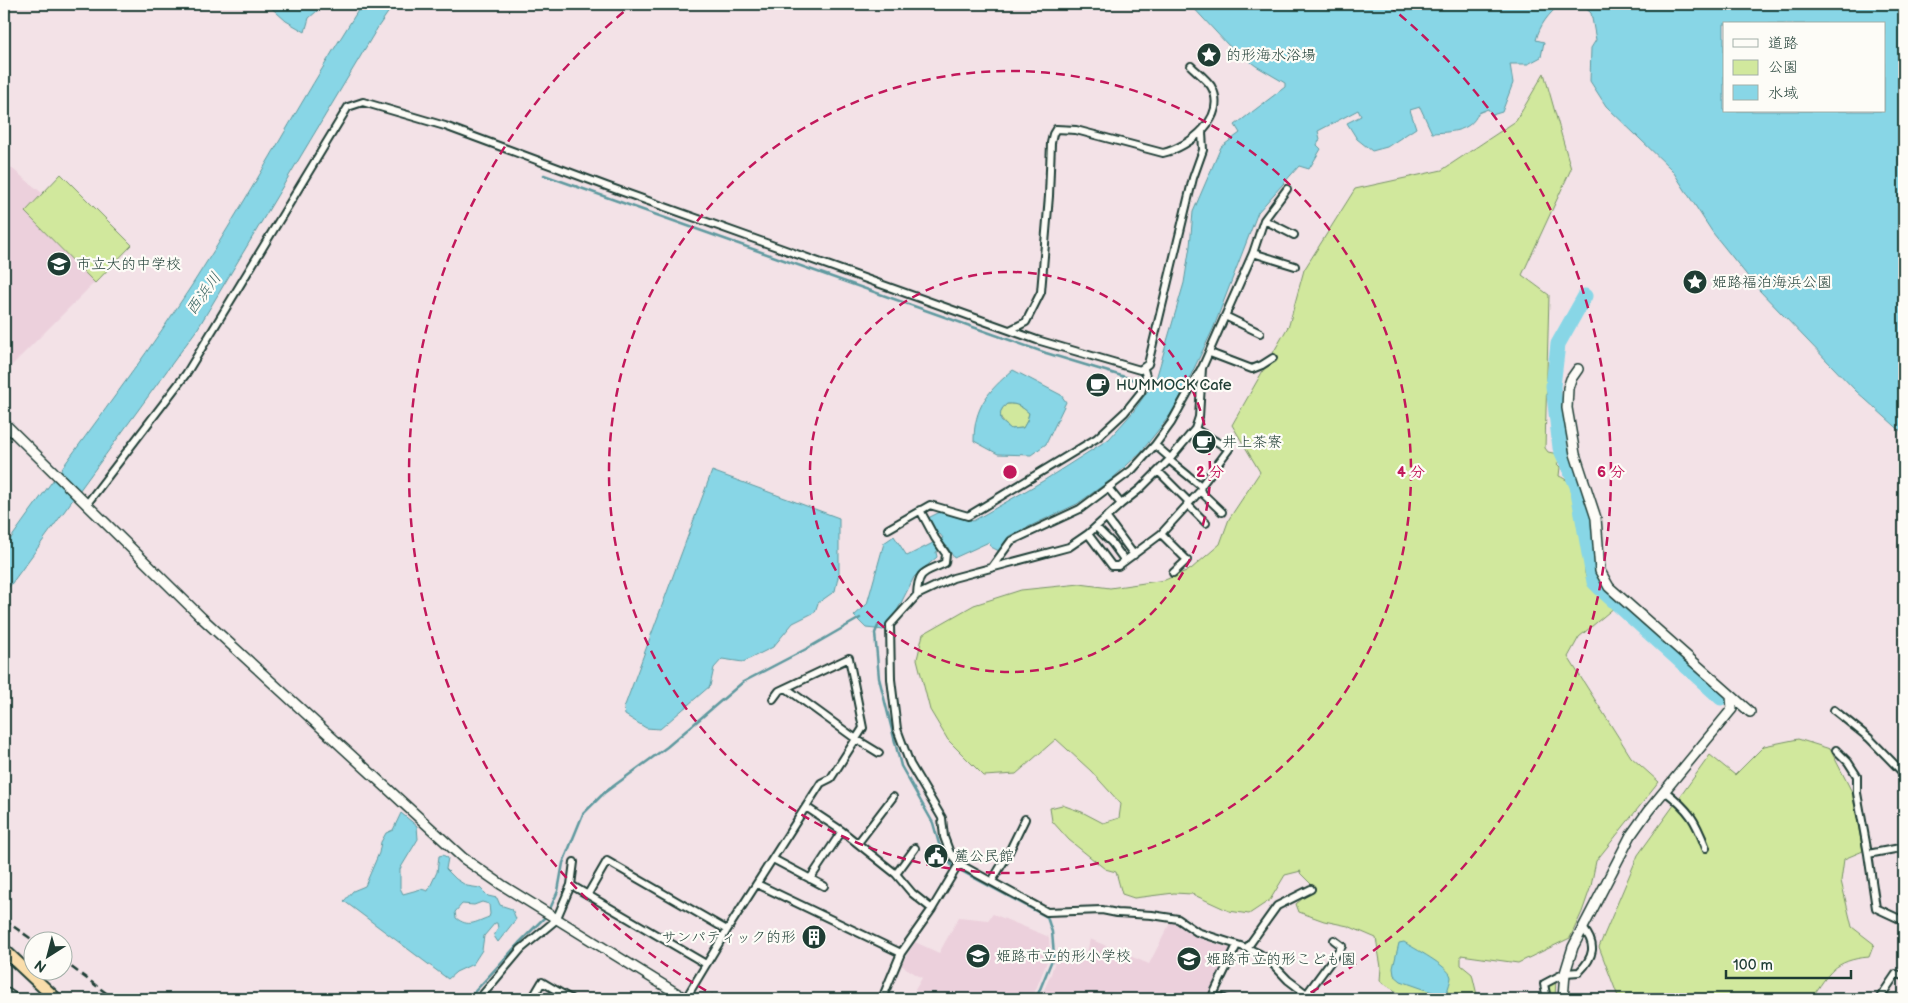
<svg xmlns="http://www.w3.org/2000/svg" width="1908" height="1003" font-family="'Balsamiq Sans','Klee One',sans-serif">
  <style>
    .built { fill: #ecd0dc }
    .green { fill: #d1e89d; stroke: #789268 }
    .water { fill: #88d6e6; stroke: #5e999f; fill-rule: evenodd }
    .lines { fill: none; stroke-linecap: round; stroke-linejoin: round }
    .stream { stroke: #5e999f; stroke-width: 2.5 }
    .river { stroke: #88d6e6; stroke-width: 15 }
    .street-casing { stroke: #1f3d34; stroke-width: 10 }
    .secondary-casing { stroke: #1f3d34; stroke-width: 12 }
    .highway-casing { stroke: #1f3d34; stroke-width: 15 }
    .street { stroke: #fdfcf7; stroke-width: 6 }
    .secondary { stroke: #fdfcf7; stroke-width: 9 }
    .highway { stroke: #f9ddab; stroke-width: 11 }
    .rail { stroke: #1f3d34; stroke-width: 2.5; stroke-dasharray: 8 4; stroke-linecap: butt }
    .ring { fill: none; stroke: #c2185b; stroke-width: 2.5; stroke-dasharray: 9 6 }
    .labels { text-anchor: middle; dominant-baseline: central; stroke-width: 4.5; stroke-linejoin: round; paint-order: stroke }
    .poi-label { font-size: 15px; fill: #1f3d34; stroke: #fdfcf7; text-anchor: start }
    .water-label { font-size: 16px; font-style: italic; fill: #396360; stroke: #fdfcf7 }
    .centre { fill: #c2185b; stroke: #fdfcf7; stroke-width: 2.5 }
    .ring-label { font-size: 15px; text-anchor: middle; font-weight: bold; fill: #c2185b; stroke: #fdfcf7; stroke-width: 4.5; stroke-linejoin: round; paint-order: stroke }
  </style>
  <rect width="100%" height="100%" fill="#f3e2e7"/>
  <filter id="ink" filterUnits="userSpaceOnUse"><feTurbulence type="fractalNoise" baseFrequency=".02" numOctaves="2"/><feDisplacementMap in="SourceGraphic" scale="10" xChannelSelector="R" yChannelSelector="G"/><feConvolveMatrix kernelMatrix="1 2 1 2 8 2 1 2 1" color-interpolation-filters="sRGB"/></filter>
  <g filter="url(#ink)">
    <path class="built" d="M 4,162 L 42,193 L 61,174 L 132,245 L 4,373 Z
      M 993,914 L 1049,937 L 1050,954 L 1032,999 L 922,999 L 923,996 L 915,990 L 922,978 L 901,965 L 915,942 L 939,953 L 959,917 L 988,920 Z
      M 1170,923 L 1174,923 L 1195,937 L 1231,949 L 1207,999 L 1040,999 L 1051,974 L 1057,954 L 1085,961 L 1090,939 L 1149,964 Z"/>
    <path class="green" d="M 1544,73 L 1571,169 L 1522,275 L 1549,295 L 1545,448 L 1548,452 L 1558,454 L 1560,460 L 1557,464 L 1560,467 L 1559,476 C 1574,483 1574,487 1576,501 C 1577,511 1581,519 1581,530 L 1584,532 L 1585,546 L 1582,549 L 1584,555 L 1585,573 L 1586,577 L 1591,584 L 1615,607 L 1579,637 L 1568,657 L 1631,757 L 1659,782 L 1596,861 L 1591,886 L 1582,912 L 1570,938 L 1518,963 L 1461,955 L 1461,965 L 1472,974 L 1477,995 L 1465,999 L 1417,999 L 1403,996 L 1380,981 L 1381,967 L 1376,938 L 1348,926 L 1324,921 L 1299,912 L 1296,904 L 1315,888 L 1300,873 L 1301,871 L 1285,875 L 1270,900 L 1249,914 L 1229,911 L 1192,894 L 1174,893 L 1134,898 L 1122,894 L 1116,872 L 1105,869 L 1069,840 L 1052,821 L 1050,808 L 1062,805 L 1082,812 L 1103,823 L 1119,818 L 1121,804 L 1091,771 L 1056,739 L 1016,774 L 984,776 L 948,740 L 930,710 L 917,659 L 923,634 L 974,605 L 1021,590 L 1080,584 L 1110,588 L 1165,580 L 1191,569 L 1220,544 L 1229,519 L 1260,472 L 1232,425 L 1289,325 L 1304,270 L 1355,189 L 1442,170 L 1516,121 Z
      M 61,174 L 132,245 L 95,283 L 25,212 Z
      M 1007,404 C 1017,403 1022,407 1029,413 L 1027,421 L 1023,428 L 1011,429 C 1001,422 995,413 1007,404 Z
      M 1798,739 L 1830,749 L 1852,792 L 1863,851 L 1844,859 L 1841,881 L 1852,927 L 1874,944 L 1869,957 C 1834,960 1829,973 1811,999 L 1620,999 L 1617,994 L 1599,947 L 1638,855 L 1710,755 L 1735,775 L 1764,746 Z
      M 1556,978 L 1555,999 L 1550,999 C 1547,989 1548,985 1556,978 Z"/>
    <path class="water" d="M 267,4 L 325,4 L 309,18 L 305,32 L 286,21 Z
      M 362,4 L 394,4 L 378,27 L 198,328 L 4,594 L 4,548 C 57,473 114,400 166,324 C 237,221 295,109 362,4 Z
      M 1190,4 L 1561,4 C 1548,14 1540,25 1536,40 L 1544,42 L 1541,57 L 1528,64 L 1510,64 L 1513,83 L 1502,112 L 1492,115 L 1488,109 L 1478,113 C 1471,132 1450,132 1432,133 L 1420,107 L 1410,110 L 1416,128 L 1387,147 L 1372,151 L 1357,139 L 1347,123 L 1361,116 L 1358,110 L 1318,131 L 1320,139 L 1317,145 L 1321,149 L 1309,169 L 1299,166 L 1258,212 L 1213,329 L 1174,410 L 1141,452 L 1112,479 L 1077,504 L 1009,536 L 999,551 L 991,547 L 989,542 L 954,558 L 947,546 L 936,552 L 937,557 L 914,577 L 897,611 L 884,630 L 866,628 L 854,616 L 867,604 L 884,543 L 894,536 L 907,556 L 943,538 L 940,534 L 936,535 L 928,518 L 942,511 L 973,521 L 1043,481 L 1109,439 L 1133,412 L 1156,379 L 1184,283 L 1190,246 L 1193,212 L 1221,147 L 1240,133 L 1235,125 L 1285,87 L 1285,83 L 1256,66 L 1228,45 Z
      M 1581,4 L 1904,4 L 1904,434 L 1856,391 L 1758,289 L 1713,233 L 1672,170 L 1606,106 L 1590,81 L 1591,48 L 1596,40 L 1591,13 ZM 1724,24 L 1884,24 L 1884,111 L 1724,111 Z
      M 1013,370 L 1061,395 L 1066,402 L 1046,444 L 1031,455 L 998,454 L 974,441 C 974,407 988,391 1013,370 ZM 1007,404 C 1017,403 1022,407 1029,413 L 1027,421 L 1023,428 L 1011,429 L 1001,421 C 1000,413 1000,409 1007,404 Z
      M 712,471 L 839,518 L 839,573 L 835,591 L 818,603 L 815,612 L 793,623 L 773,647 L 743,662 L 722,659 L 714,668 L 710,686 L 660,729 L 646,728 L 625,715 L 624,708 Z
      M 401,813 L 417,826 L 418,839 L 400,869 L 400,888 L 403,894 L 421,889 L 428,891 L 437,872 L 439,856 L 443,855 L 448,858 L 446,869 L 456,879 L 467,886 L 480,888 L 488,896 L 497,898 L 500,905 L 512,909 L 516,919 L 498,942 L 494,936 L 498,928 L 497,923 L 495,923 L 484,936 L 482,950 L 473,964 L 456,972 L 448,979 L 344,901 L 353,891 L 365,886 L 379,853 L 381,842 L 386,833 L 393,830 ZM 482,902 L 489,904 L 490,914 L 489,917 C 475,922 469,928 456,918 L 455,912 L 462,904 L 474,905 Z
      M 1404,942 C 1413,948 1449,966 1451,977 C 1451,981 1448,988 1447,992 L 1438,994 L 1401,981 L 1394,975 L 1393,968 L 1399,943 Z"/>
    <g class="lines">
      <path class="stream" d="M 4,5 L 5,4
        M 544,175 L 1046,353 L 1135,380 L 1154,385
        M 878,626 L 875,633 L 879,678 L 901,766 L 933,823 L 939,844 L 952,866 L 1047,917 L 1052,932 L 1054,955 L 1036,999
        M 549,911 L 558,891 L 563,863 L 583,814 L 604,793 L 667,747 L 743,682 L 808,648 L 860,618
        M 468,999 L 519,943 L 546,916"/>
      <path class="river" d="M 1585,296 L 1558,344 L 1553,386 L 1560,448 L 1577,486 L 1594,582 L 1605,593 L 1721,698"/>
      <defs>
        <path id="street" d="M 1287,189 L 1264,220 L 1253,253 L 1202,368 L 1199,417 L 1195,429 L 1169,460 L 1140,489 L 1121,504 L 1088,534 L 1069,547 L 953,578 L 917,595 L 890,625 L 891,679 L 897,729 L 910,764 L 942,818 L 944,837 L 950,853 L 959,864 L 1047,912 L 1102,910 L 1117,913 L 1152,915 L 1178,919 L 1197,932 L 1247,948 L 1258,953 L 1268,959 L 1288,980 L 1313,999
          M 1264,220 L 1294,235
          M 1253,253 L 1295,266
          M 1225,316 L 1260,333
          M 1010,330 L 1026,322 L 1041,292 L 1049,196 L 1051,143 L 1053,134 L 1056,129 L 1076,130 L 1163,153 C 1189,147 1229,117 1211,86 C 1206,79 1197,72 1191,66
          M 1210,353 L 1252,369 L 1262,365 L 1273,358
          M 1155,445 L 1170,458
          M 1169,460 L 1201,486
          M 1158,471 L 1189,502
          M 1108,488 L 1121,504
          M 1200,491 L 1222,512
          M 1187,504 L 1206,523
          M 86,505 L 186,374 L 348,107 L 363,102 L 445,126 L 609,187 L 1037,340 L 1140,370 L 1148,364 L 1193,178 L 1203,150 L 1202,132
          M 1106,517 L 1134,555
          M 1096,527 L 1112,543 L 1125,561
          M 888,529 L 930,505 L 968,516 L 1097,438 L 1125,412 L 1141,392 L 1146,376 L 1144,369
          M 1088,534 L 1112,566 L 1118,566 L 1161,534 L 1200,491 L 1201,486 L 1229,449 L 1195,429
          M 1161,534 L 1187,560 L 1173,573
          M 992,567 L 1011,541 L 1080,509 L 1132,470 L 1155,445 L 1171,423 L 1201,369
          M 917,595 C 918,569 925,573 945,563 L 946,554 L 935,538 L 920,510
          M 786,688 L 856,739 L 879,753
          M 1834,710 L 1869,738 L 1904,774
          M 1836,750 L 1848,762 L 1857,776 L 1857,793 L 1868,854 L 1876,908 L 1904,921
          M 1665,791 C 1689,810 1695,819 1706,848
          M 806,807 L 842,831 L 810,879
          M 842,831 L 896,874 L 912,893 L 932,909
          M 858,843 L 893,797
          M 1868,854 L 1900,848 L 1904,852
          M 773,859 L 824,886
          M 896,874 L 915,848
          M 992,881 L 1007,856 L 1025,819
          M 757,884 L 901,953
          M 571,885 L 706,964
          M 588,894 L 607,861 L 727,930
          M 1247,948 L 1277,906 L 1311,889
          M 4,990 L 17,999
          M 1213,995 L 1225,999
          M 1306,995 L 1342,946 L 1334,940
          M 686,998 L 727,930 L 821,783 L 831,778 L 863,728 L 849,658 L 779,691 L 773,699
          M 479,999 L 521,949 L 556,920 L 571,885 L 574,862
          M 532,999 L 542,982 L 571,999
          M 881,999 L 884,994 L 901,953 L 932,909 L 959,864
          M 1211,999 L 1237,945
          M 1547,999 L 1544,984 L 1565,973 L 1579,972 C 1594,957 1597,945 1583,928
          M 1879,999 L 1896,974 L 1904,976"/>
        <path id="secondary" d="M 1578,369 L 1571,379 L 1568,388 L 1567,408 L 1575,454 L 1596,518 L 1600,571 L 1609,587 L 1750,712
          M 4,423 L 202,618 L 463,858 L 502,885 L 686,999
          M 1563,999 L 1565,973 L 1573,947 L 1631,835 L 1648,811 L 1732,709 L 1731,696"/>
        <path id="highway" d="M 4,950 L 56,999"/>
      </defs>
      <use href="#street" class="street-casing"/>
      <use href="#secondary" class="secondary-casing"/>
      <use href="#highway" class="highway-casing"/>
      <use href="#street" class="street"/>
      <use href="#secondary" class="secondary"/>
      <use href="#highway" class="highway"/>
      <path class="rail" d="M 4,920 L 33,940
        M 62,960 L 114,999"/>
    </g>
  </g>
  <g class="ring">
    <circle cx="1010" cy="472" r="200"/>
    <circle cx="1010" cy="472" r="401"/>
    <path d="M719 998A601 601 0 0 1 632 5M1388 5A601 601 0 0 1 1301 998"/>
  </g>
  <defs>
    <symbol id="sight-disc" viewBox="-11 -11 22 22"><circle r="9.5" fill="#1f3d34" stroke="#fdfcf7"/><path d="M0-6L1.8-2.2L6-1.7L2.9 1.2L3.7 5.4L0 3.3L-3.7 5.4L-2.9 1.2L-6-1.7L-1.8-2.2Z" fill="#fff"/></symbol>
    <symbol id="school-disc" viewBox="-11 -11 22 22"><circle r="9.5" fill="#1f3d34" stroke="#fdfcf7"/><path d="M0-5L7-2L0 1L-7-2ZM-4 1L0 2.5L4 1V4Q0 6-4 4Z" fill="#fff"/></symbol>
    <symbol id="cafe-disc" viewBox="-11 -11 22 22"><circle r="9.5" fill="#1f3d34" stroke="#fdfcf7"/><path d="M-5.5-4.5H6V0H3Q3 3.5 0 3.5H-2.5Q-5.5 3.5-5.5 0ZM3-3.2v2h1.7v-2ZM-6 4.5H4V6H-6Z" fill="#fff"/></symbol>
    <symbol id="civic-disc" viewBox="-11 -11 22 22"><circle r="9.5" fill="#1f3d34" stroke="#fdfcf7"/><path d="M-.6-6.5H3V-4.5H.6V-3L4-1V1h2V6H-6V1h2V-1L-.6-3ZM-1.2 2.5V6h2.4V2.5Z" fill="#fff"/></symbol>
    <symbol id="building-disc" viewBox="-11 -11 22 22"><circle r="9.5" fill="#1f3d34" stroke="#fdfcf7"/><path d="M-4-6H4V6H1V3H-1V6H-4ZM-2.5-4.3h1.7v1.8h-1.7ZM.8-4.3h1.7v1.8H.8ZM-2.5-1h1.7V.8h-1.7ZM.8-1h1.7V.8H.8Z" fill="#fff"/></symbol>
  </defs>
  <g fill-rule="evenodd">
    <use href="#sight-disc" x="1195" y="41" width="28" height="28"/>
    <use href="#school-disc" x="45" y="250" width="28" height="28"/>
    <use href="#sight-disc" x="1681" y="268" width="28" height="28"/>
    <use href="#cafe-disc" x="1084" y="371" width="28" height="28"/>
    <use href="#cafe-disc" x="1190" y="428" width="28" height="28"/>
    <use href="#civic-disc" x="922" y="842" width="28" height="28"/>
    <use href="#building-disc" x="800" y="923" width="28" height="28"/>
    <use href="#school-disc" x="964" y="942" width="28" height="28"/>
    <use href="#school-disc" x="1175" y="945" width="28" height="28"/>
  </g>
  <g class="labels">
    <g class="poi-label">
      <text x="1226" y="55">的形海水浴場</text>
      <text x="76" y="264">市立大的中学校</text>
      <text x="1712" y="282">姫路福泊海浜公園</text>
      <text x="1116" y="385">HUMMOCK Cafe</text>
      <text x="1222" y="442">井上茶寮</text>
      <text x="954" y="856">麓公民館</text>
      <text x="796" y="937" text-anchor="end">サンパティック的形</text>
      <text x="996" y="956">姫路市立的形小学校</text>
      <text x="1206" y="959">姫路市立的形こども園</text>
    </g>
    <g class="water-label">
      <text transform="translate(204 294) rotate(-54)">西浜川</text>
    </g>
  </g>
  <circle cx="1010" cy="472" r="8" class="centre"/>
  <g class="ring-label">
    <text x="1210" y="477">2 分</text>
    <text x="1411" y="477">4 分</text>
    <text x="1611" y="477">6 分</text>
  </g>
  <rect width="1908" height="1003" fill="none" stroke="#fdfcf7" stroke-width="20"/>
  <rect x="10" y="10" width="1888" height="983" fill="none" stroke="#1f3d34" stroke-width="2" filter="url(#ink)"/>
  <rect x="1723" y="22" width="162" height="90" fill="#fdfcf7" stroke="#a4b0a9"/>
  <rect x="1733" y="39" width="25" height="8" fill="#fdfcf7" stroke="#a4b0a9"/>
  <text x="1768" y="48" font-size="15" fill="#1f3d34">道路</text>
  <rect x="1733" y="60" width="25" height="15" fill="#d1e89d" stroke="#a4b0a9"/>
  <text x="1768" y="72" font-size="15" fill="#1f3d34">公園</text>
  <rect x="1733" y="85" width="25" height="15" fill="#88d6e6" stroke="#a4b0a9"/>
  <text x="1768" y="98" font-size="15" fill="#1f3d34">水域</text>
  <g transform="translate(48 956) rotate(216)"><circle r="24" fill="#fdfcf7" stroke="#a4b0a9"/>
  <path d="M0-4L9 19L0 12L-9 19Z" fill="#1f3d34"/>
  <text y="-8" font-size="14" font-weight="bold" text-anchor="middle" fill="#1f3d34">N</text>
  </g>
  <path d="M1726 970v8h125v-8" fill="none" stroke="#1f3d34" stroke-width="2.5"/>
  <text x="1733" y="970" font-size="15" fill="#1f3d34" stroke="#fdfcf7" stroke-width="4" paint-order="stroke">100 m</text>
</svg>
